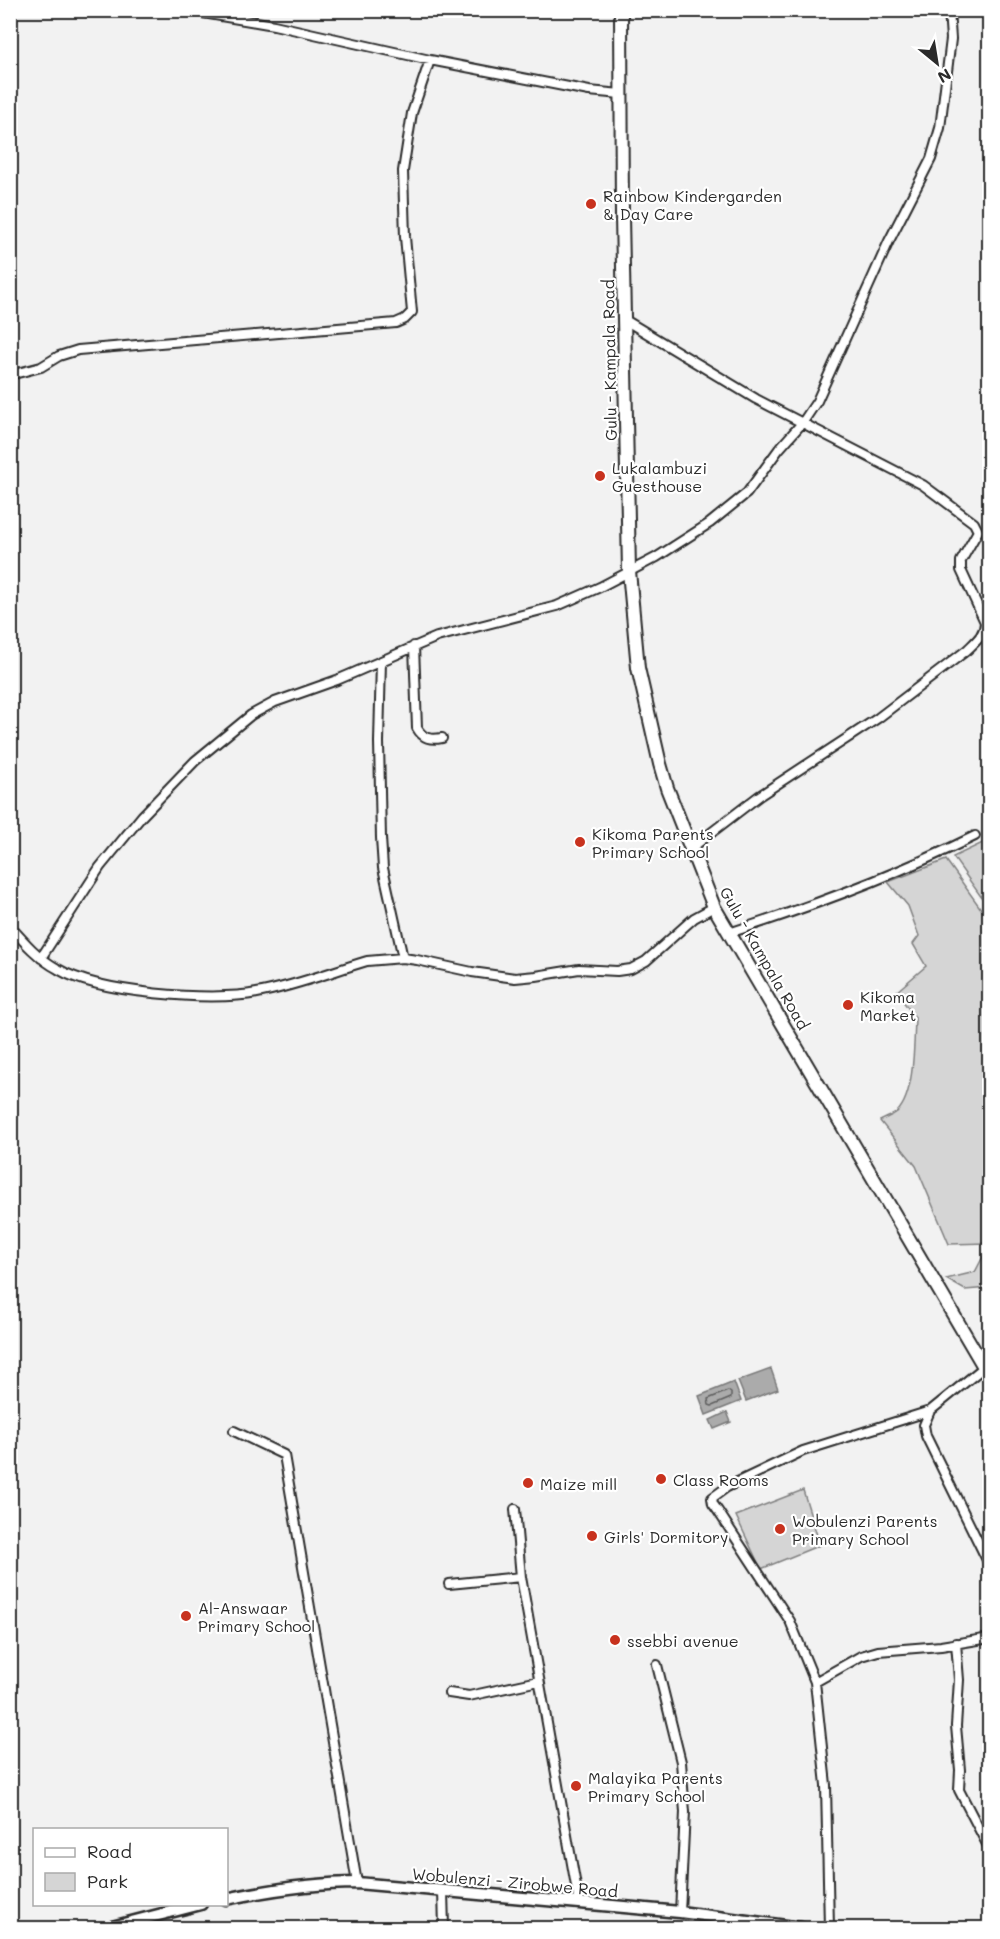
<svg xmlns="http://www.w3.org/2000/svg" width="1000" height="1939" font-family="Mali,sans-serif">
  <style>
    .green { fill: #d5d5d5; stroke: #808080; stroke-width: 1.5 }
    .water { fill: #ababab; stroke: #787878; stroke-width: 1.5 }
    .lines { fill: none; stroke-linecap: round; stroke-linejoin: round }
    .shore { stroke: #5e5e5e; stroke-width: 1.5 }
    .minor-casing { stroke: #2b2b2b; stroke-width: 12 }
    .tertiary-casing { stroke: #2b2b2b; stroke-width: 15 }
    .primary-casing { stroke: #2b2b2b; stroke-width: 16 }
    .minor { stroke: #fff; stroke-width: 8 }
    .tertiary { stroke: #fff; stroke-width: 10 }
    .primary { stroke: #fff; stroke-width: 12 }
    .poi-dot { fill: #c8321e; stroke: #fff; stroke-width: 2 }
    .labels { text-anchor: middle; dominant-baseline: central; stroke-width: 4.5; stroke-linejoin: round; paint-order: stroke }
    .poi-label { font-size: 16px; fill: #2b2b2b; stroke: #fff; text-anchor: start }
    .street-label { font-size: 16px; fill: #2b2b2b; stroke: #fff }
  </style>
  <rect width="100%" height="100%" fill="#f2f2f2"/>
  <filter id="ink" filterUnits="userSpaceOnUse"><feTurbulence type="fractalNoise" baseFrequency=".0167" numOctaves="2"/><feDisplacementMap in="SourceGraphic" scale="12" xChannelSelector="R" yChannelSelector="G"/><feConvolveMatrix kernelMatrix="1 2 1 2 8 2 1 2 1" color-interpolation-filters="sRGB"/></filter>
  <g filter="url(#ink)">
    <path class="green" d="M 989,840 L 989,908 L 953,857 Z
      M 946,860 L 989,920 L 989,1243 L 949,1244 L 916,1166 L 880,1121 C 885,1118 892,1116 897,1112 C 915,1095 914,1041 915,1017 L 896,992 L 926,966 L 913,944 L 919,936 L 908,906 L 888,882 Z
      M 989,1245 L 989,1288 L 965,1290 L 946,1279 L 975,1272 Z
      M 803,1490 L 820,1545 L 761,1569 L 736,1516 Z"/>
    <path class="water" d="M 771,1369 L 778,1389 L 746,1401 L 738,1381 Z
      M 734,1382 L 741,1401 L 706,1415 L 699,1396 Z
      M 727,1412 L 731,1422 L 714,1429 L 710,1420 Z"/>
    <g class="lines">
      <path class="shore" d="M 728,1391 L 731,1393 L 731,1398 L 712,1406 L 709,1405 L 708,1399 Z"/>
      <defs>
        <path id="minor" d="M 185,10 L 274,25 L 430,60 L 589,91 L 621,94
          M 625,320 L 756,399 L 923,485 L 974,523 L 978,531 L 961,561 L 961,570 L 985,622 C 985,635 975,642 967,650 L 878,718 L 759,796 L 690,849
          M 10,375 L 41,367 L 59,356 L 78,350 L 396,323 L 405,319 L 412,312 L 405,237 L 403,171 L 412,113 L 430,60
          M 414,646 L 417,728 C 423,739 431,740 442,738
          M 381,661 L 379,742 L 381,838 L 383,868 L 403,958
          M 10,926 C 24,942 39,959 58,969 C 98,993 211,1002 257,993 C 295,986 330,972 367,961 L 403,958 L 417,960 L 472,972 L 515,978 L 536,976 L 579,969 L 617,971 L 631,969 L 646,961 L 694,918 L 714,907
          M 729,933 C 813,906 896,875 975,836
          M 41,958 L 100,867 L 142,816 L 195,761 L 251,715 L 275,702 L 337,680 L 437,637 L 557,606 L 600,587 L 657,557 L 710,523 L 747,493 L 779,449 L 803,422 L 817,401 L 889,241 L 931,159 L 940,128 L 951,39 L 949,10
          M 977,1354 L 990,1351
          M 930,1411 L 924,1425 L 926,1436 L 990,1566
          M 234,1431 L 284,1455 L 357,1883
          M 515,1509 L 521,1577 L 579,1903
          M 449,1584 L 521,1577
          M 956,1643 L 959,1680 L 956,1726 L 960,1770 L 959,1790 L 990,1850
          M 657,1665 L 681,1762 L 685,1812 L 680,1912
          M 815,1682 L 861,1656 L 878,1651 L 941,1646 L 990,1638
          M 449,1693 L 469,1696 L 539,1681
          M 443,1891 L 444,1928
          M 829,1928 L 826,1785 L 815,1682 L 790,1621 L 718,1511 L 713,1504 L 712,1498 L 727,1487 L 803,1451 L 930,1411 L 984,1367"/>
        <path id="tertiary" d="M 226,1899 C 269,1890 313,1883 357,1883 L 680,1912 L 801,1928
          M 108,1928 L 201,1904"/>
        <path id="primary" d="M 621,10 L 622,216 L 629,571 L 638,668 L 660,764 L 667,788 L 714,907 L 990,1377"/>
      </defs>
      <use href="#minor" class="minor-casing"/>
      <use href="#tertiary" class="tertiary-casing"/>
      <use href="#primary" class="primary-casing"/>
      <use href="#minor" class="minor"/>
      <use href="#tertiary" class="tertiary"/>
      <use href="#primary" class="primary"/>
    </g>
  </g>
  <g class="poi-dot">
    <circle cx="591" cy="204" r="6"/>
    <circle cx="600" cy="476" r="6"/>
    <circle cx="580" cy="842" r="6"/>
    <circle cx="848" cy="1005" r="6"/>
    <circle cx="661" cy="1479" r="6"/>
    <circle cx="528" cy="1483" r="6"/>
    <circle cx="780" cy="1529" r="6"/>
    <circle cx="592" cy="1536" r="6"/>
    <circle cx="186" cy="1616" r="6"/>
    <circle cx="615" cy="1640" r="6"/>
    <circle cx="576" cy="1786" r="6"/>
  </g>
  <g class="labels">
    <g class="poi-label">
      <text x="603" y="195">Rainbow Kindergarden<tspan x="603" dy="18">&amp; Day Care</tspan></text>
      <text x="612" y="467">Lukalambuzi<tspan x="612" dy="18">Guesthouse</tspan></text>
      <text x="592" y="833">Kikoma Parents<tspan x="592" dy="18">Primary School</tspan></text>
      <text x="860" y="996">Kikoma<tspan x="860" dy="18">Market</tspan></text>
      <text x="673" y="1479">Class Rooms</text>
      <text x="540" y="1483">Maize mill</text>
      <text x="792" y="1520">Wobulenzi Parents<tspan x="792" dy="18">Primary School</tspan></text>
      <text x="604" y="1536">Girls' Dormitory</text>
      <text x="198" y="1607">Al-Answaar<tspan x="198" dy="18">Primary School</tspan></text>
      <text x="627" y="1640">ssebbi avenue</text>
      <text x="588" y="1777">Malayika Parents<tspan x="588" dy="18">Primary School</tspan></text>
    </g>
    <g class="street-label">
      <text transform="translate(609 360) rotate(-91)">Gulu - Kampala Road</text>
      <text transform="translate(765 958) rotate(60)">Gulu - Kampala Road</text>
      <text transform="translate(515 1882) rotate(5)">Wobulenzi - Zirobwe Road</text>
    </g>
  </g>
  <rect width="1000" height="1939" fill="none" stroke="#fff" stroke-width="36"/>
  <rect x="18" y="18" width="964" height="1903" fill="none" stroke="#2b2b2b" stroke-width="2" filter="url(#ink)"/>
  <rect x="33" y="1828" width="195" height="78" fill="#ffffff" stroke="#aaaaaa" stroke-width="1.5"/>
  <rect x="45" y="1848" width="30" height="9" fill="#ffffff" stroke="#aaaaaa" stroke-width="1.5"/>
  <text x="87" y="1858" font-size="18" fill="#2b2b2b">Road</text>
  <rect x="45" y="1873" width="30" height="18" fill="#d5d5d5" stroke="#aaaaaa" stroke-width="1.5"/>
  <text x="87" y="1888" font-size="18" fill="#2b2b2b">Park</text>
  <g transform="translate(937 63) rotate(150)" stroke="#ffffff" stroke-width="4.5" paint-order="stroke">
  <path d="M0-4.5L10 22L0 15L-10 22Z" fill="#2b2b2b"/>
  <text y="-9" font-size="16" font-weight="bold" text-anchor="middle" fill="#2b2b2b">N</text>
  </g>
</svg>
